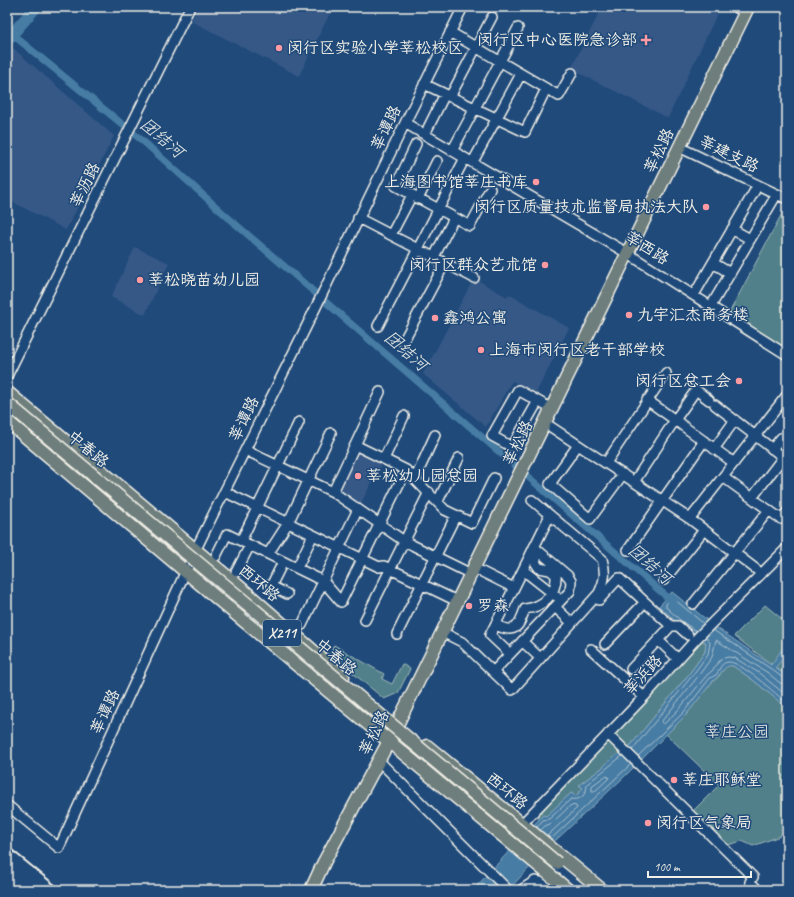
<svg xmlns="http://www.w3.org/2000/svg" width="794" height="897" font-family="Caveat,'LXGW WenKai TC',sans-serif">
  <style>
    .built { fill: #365887 }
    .green { fill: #51808a; stroke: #a2b8b9 }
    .water { fill: #467ca4; stroke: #8cabbf }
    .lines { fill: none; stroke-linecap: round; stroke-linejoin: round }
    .shore { stroke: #aec2cd; stroke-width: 1 }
    .canal { stroke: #467ca4; stroke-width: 7 }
    .river { stroke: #467ca4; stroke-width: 12 }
    .minor-casing { stroke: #f4f1e8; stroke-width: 12 }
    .major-casing { stroke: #f4f1e8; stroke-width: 15 }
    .minor { stroke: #1f4a7a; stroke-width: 9 }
    .major { stroke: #6d7e7c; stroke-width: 12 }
    .rail { stroke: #f4f1e8; stroke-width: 2 }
    .major-bridge-casing { stroke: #f4f1e8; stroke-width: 15; stroke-linecap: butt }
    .major-bridge { stroke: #6d7e7c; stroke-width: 12 }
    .poi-dot { fill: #ff9aa2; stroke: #1f4a7a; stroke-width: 1.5 }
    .labels { text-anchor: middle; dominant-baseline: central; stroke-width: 3; stroke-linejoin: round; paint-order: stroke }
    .shield { fill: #1f4a7a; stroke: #b4bfc7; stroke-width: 1 }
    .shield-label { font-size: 15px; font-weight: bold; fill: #f4f1e8 }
    .poi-label { font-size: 16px; fill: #f4f1e8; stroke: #1f4a7a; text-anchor: start }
    .street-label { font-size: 16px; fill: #f4f1e8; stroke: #1f4a7a }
    .park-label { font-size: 16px; fill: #dce0da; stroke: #1f4a7a }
    .water-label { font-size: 17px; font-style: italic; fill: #dadfde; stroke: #1f4a7a }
  </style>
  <rect width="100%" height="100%" fill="#1f4a7a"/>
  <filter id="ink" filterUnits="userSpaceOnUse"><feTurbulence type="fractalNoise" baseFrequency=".025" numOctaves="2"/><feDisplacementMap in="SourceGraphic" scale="8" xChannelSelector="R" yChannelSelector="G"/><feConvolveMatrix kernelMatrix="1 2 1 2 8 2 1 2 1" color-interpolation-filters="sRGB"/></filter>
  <g filter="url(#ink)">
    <path class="built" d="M 198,7 L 333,7 L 299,76 L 191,21 Z
      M 602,7 L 713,7 L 719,10 L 668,118 L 571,69 Z
      M 13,48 L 114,136 L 66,230 L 7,199 L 7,55 Z
      M 135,247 L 169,263 L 145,315 L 111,297 Z
      M 474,278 L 507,297 L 509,294 L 569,328 L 536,393 L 512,381 L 486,427 L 423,374 Z
      M 355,445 L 384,459 L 358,509 L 333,492 Z"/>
    <path class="green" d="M 787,204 L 787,355 L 727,317 Z
      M 765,605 L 787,623 L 787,676 L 734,636 Z
      M 697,638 L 706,643 L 705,652 L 689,674 L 631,745 L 611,759 L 602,768 L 579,785 L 583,788 L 576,796 L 571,793 L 546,817 L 543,815 L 539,819 L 532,814 Z
      M 334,645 L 384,674 L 382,679 L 392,684 L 402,664 L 410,669 L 398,693 L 384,699 L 330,654 Z
      M 729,665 L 733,666 L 753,680 L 787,708 L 787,827 L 780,836 L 753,846 L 742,841 L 728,845 L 692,812 L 719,785 L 666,734 L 686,715 L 713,681 C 721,677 722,668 729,665 Z"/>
    <path class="water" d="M 672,592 L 717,628 L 771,665 L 787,642 L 787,654 L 775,668 L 787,676 L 787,708 L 753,680 L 733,666 C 723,664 721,676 713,681 L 686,715 L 623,778 L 556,840 L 508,890 L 473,890 L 543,815 L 546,816 L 571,793 L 576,796 L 583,788 L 579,785 L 602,768 L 611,759 L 631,745 L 689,674 L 705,652 L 706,643 L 704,640 L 678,623 L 659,606 Z"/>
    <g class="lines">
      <path class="shore" d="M 713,630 L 771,669 L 783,678 L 787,679
        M 696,631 L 680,620 L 666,607 L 666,604 L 671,599 L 674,599 L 704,624
        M 787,684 L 780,683 L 768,673 L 716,640 L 712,657 L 696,679 L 661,722 L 664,724 L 679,709 L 707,675 L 712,671 L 721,659 L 728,657 L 735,658 L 759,673 L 787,696
        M 632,750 L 692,676 L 708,654 L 710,643 L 706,637
        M 638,756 L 683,713 L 710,678 C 712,677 714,676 716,675 C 720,670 720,663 728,662 C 739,660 777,695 787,703
        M 606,776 L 609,777 L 608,779 L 595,791 L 592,791 L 592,786 Z
        M 537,827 L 543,820 L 549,819 L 571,799 C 581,801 587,794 587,784 L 622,756
        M 541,830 L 545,826 L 552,823 L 571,805 L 576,806 L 577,808 L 547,836
        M 551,839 L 631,764"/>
      <path class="canal" d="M 7,30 L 144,142 L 232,221 L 674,603"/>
      <path class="river" d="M 7,40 L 36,7"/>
      <defs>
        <path id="minor" d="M 735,7 L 746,12
          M 450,32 L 559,96 L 572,73
          M 424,84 L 525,132 L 546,89
          M 450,97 L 492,17
          M 405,123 L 627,253 L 787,355
          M 428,128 L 445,94
          M 416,144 L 396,186 L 470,226 L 490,189
          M 679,147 L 787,199
          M 452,151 L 518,28
          M 475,158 L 521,74
          M 418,199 L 437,161
          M 358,218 L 474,278
          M 732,229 L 750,239
          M 391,235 L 412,195
          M 434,257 L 454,218
          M 713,263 L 730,273
          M 694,295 L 758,185
          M 711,306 L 777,194
          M 378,326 L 465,158
          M 403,342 L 445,263
          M 7,376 L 190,7
          M 647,400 L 675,420 L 696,390 L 709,400
          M 538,401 L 512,447 L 492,436 L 518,390 L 552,409
          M 715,405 L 783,457
          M 545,423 L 690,519 L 757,570
          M 355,445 L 406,470 L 445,510 L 472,523 L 494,478
          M 578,445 L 550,484 L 590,519 L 623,474
          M 714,449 L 735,420
          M 772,449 L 781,438 L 787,442
          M 245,450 L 333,492 L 404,541 L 471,574
          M 384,459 L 404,416
          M 606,463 L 666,373
          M 723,477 L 781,519 L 787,512
          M 415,479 L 435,435
          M 634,482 L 675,420 L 734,463
          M 225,492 L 379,567 L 384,566 L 457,601
          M 333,492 L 380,392
          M 752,498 L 787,452
          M 438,501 L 459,458
          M 690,519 L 787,395
          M 241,541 L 299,422
          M 628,550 L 704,441
          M 268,554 L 288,523 L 331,433
          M 216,556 L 227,534 L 323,581 L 341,602 L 406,470
          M 283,562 L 271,586 L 287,594
          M 297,568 L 313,535
          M 474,568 L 514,588 L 550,515
          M 523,570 L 556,596
          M 236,572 L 250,545
          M 664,580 L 704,530
          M 599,600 L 619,578 L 671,626 L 658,640
          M 693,604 L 769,510
          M 555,607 L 572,623
          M 365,620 L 429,492
          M 302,625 L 358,509
          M 495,625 C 516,634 518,628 525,609 C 543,607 557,594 556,575 L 550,570 L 539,568 L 535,562 L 539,551
          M 671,626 L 678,626 L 688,635
          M 442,632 L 462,642 L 512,690 L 599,593 C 605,580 606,573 602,559 L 532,500
          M 397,634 L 456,515
          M 522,641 L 540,658
          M 605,644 L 645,602
          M 591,649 L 644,697
          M 510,654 L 490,635 L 514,588
          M 631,669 L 658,640 L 678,659
          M 493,672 L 570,591 L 571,581 L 568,576 L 534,547
          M 608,734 L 753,877 L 750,882 L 758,890
          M 379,761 L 508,890
          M 7,805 L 59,848 L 195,551 L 314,311 L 405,123 L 463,7
          M 522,824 L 644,697 L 697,638 L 787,548
          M 521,890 L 535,881 L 540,882 L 550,890"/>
        <path id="major" d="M 7,392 L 248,594 L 343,677
          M 7,421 L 244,621 L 568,890
          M 427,746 L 602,890
          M 311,890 L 324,862 L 389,741 L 748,7"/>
      </defs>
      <use href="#minor" class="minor-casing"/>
      <use href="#major" class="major-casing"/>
      <use href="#minor" class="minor"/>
      <use href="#major" class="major"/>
      <path class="rail" d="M 7,846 L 61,890"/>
      <defs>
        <path id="major-bridge" d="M 7,403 L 557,863"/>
      </defs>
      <use href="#major-bridge" class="major-bridge-casing"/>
      <use href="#major-bridge" class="major-bridge"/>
    </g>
  </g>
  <g class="poi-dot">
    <path d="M644 34h4v4h4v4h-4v4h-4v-4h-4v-4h4z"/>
    <circle cx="279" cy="48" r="4"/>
    <circle cx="536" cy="182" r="4"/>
    <circle cx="706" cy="207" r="4"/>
    <circle cx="545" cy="265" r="4"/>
    <circle cx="140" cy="280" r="4"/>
    <circle cx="629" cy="315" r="4"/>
    <circle cx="435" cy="318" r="4"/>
    <circle cx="481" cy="350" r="4"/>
    <circle cx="739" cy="381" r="4"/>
    <circle cx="358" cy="476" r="4"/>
    <circle cx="469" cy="606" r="4"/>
    <circle cx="674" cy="780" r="4"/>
    <circle cx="648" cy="823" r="4"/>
  </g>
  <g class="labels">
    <rect class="shield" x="263" y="620" width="38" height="26" rx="3"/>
    <g class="shield-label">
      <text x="282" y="633">X211</text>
    </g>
    <g class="poi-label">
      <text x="637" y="40" text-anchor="end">闵行区中心医院急诊部</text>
      <text x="287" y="48">闵行区实验小学莘松校区</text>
      <text x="528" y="182" text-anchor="end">上海图书馆莘庄书库</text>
      <text x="698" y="207" text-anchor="end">闵行区质量技术监督局执法大队</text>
      <text x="537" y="265" text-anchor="end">闵行区群众艺术馆</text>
      <text x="148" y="280">莘松晓苗幼儿园</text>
      <text x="637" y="315">九宇汇杰商务楼</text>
      <text x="443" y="318">鑫鸿公寓</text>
      <text x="489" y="350">上海市闵行区老干部学校</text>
      <text x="731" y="381" text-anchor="end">闵行区总工会</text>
      <text x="366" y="476">莘松幼儿园总园</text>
      <text x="477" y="606">罗森</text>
      <text x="682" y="780">莘庄耶稣堂</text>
      <text x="656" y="823">闵行区气象局</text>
    </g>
    <g class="street-label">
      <text transform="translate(386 128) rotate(-64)">莘谭路</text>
      <text transform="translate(659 151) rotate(-64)">莘松路</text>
      <text transform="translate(729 154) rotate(26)">莘建支路</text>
      <text transform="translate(85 185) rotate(-64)">莘沥路</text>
      <text transform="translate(647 248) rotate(32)">莘西路</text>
      <text transform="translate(244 419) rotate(-64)">莘谭路</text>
      <text transform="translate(518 443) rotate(-64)">莘松路</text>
      <text transform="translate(88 449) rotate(40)">中春路</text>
      <text transform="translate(259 583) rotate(40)">西环路</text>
      <text transform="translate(336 657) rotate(40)">中春路</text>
      <text transform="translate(643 675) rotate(-47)">莘浜路</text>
      <text transform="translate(105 712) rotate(-65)">莘谭路</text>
      <text transform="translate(374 733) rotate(-64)">莘松路</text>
      <text transform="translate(507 791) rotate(39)">西环路</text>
    </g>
    <g class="park-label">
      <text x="737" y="732">莘庄公园</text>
    </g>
    <g class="water-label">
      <text transform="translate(162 138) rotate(40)">团结河</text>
      <text transform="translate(406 351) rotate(41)">团结河</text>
      <text transform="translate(650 564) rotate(41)">团结河</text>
    </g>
  </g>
  <rect width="794" height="897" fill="none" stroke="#1f4a7a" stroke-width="24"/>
  <rect x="12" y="12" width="770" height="873" fill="none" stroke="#f4f1e8" stroke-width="1.5" filter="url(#ink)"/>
  <path d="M648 871v6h103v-6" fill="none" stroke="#f4f1e8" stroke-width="2"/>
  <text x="654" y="871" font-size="12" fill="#f4f1e8" stroke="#1f4a7a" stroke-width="3" paint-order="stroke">100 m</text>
</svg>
